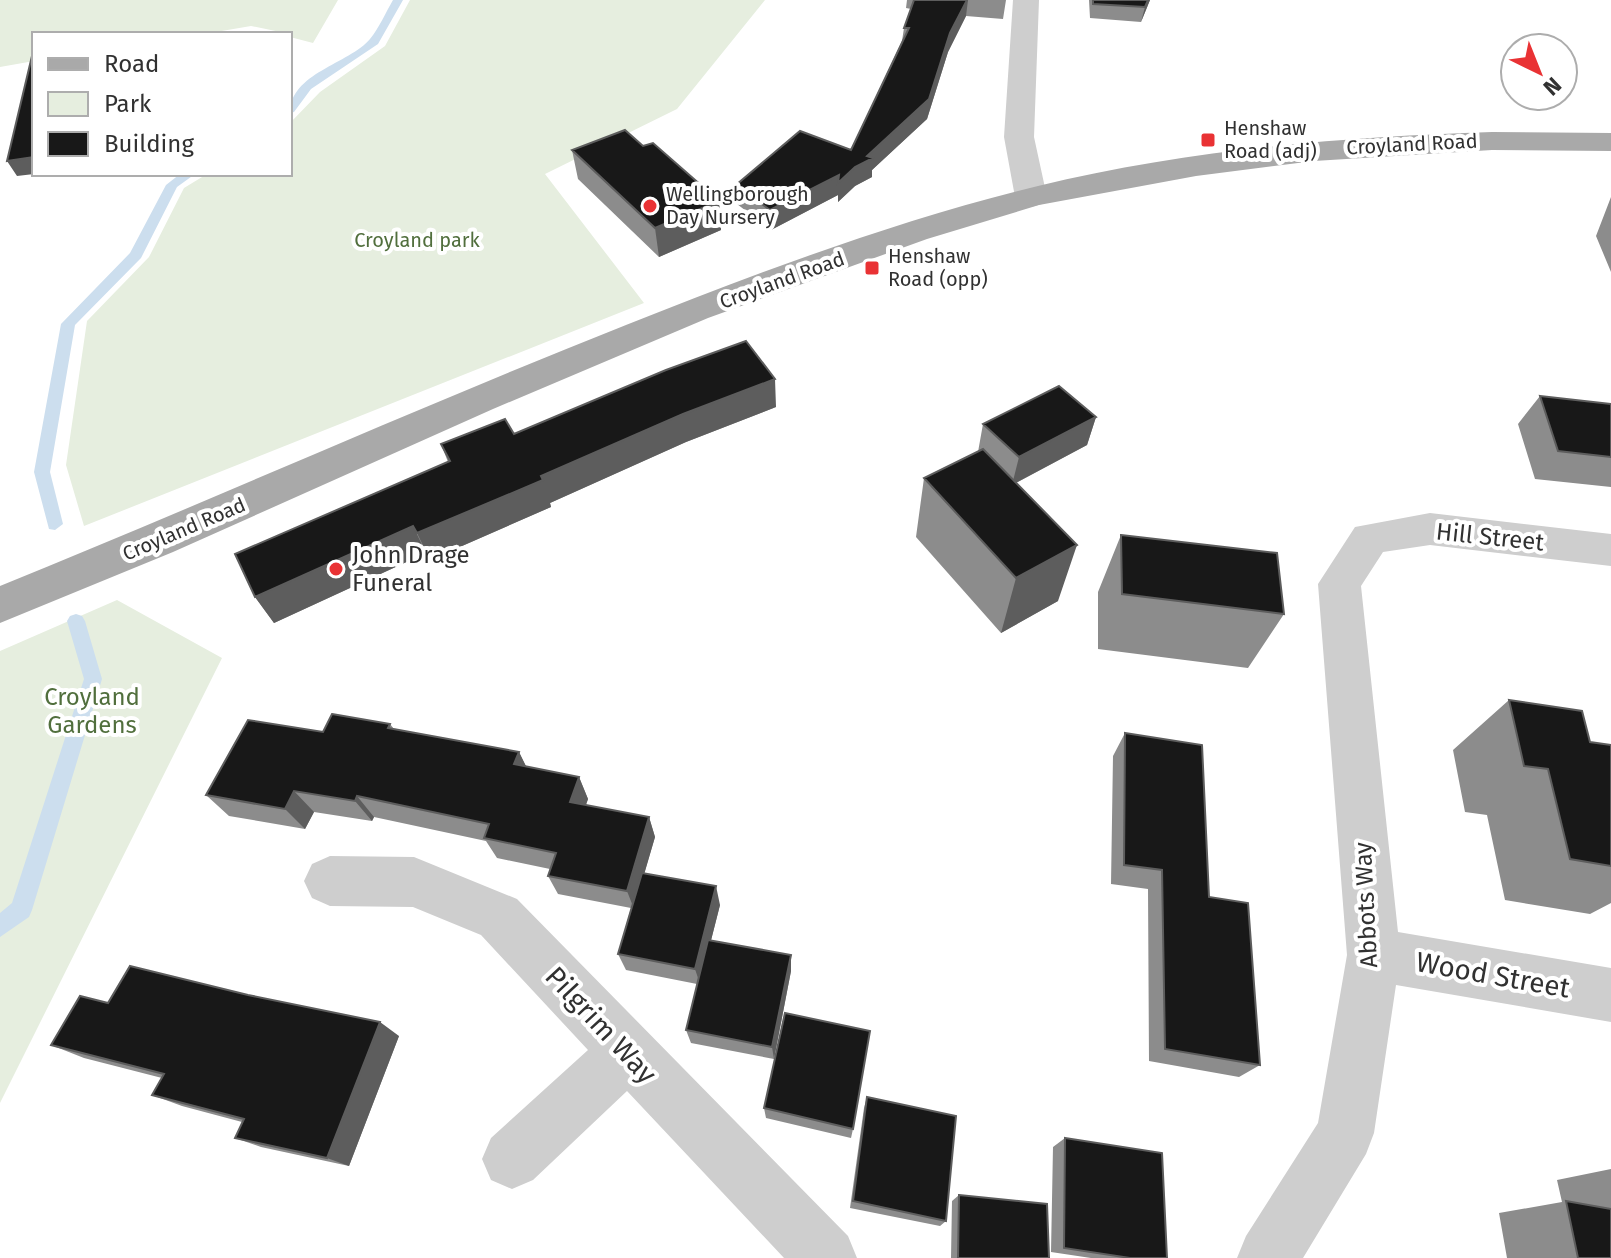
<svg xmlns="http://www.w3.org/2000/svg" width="1611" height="1258" font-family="'Fira Sans',sans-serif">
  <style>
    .green { fill: #e6eedf }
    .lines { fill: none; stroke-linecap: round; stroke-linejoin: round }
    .stream { fill: #ccdeee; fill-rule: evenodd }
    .minor { fill: #cecece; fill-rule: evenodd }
    .major { fill: #a9a9a9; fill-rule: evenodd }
    .wall { fill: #8c8c8c }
    .shaded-wall { fill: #5d5d5d }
    .building { fill: #181818; stroke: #5d5d5d; stroke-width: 2 }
    .poi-dot { fill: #e93234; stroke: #fff; stroke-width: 3 }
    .labels { text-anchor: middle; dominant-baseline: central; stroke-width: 8; stroke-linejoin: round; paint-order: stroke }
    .far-poi-label { font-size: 20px; fill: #313131; stroke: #fff; text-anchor: start }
    .far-street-label { font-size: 20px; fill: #313131; stroke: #fff }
    .far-park-label { font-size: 20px; fill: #516f3d; stroke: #fff }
    .street-label { font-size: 24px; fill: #313131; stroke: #fff }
    .poi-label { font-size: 24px; fill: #313131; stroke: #fff; text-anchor: start }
    .park-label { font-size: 24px; fill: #516f3d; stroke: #fff }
    .near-street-label { font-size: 28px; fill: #313131; stroke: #fff }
  </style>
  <rect width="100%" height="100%" fill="#fff"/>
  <path class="green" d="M 0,0 L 338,0 L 313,43 L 290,37 L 290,34 L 251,26 L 204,34 L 34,34 L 34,61 L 0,67 Z
    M 410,0 L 765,0 L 677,109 L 545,174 L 644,303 L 84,526 L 66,465 L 87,321 L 149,257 L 184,188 L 207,174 L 290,174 L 290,123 L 320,92 L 385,46 Z
    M 117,600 L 222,658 L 0,1103 L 0,651 Z"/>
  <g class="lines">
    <path class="stream" d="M 393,0 L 403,0 L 378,44 L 311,89 L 294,112 L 290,113 C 290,73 349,64 370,39 C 379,28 386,12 393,0 Z
      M 180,174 L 195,174 L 177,187 L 141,258 L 75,325 L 50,472 L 63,524 L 55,530 L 49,529 L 34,472 L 61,324 L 130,253 L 166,185 Z
      M 76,614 L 82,616 L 85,621 L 102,679 L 32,910 L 29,917 L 0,937 L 0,913 L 12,903 L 84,679 L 67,621 L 70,616 Z"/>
    <path class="minor" d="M 1013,0 L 1039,0 L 1034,137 L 1047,197 L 1042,204 L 1031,207 L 1020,204 L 1015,197 L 1004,137 Z
      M 1430,513 L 1611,534 L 1611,566 L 1430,545 L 1383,552 L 1361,586 L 1398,932 L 1611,968 L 1611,1022 L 1396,985 L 1374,1133 L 1366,1154 L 1303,1258 L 1237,1258 L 1246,1236 L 1318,1123 L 1347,955 L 1318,584 L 1355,527 Z
      M 330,856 L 414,857 L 517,899 L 848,1236 L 857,1258 L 784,1258 L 627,1091 L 533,1180 L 512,1189 L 491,1180 L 482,1159 L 491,1138 L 588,1050 L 481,935 L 413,907 L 330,906 L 312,898 L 304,881 L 312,864 Z"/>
    <path class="major" d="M 1492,132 L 1611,133 L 1611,151 L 1492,150 L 1314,161 L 1196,176 L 1039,205 L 927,239 L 708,318 L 493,409 L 173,552 L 0,623 L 0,586 C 210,501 416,408 626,325 C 760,272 897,220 1038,186 C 1184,150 1341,137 1492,132 Z"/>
  </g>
  <path class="wall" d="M 907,0 L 1006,0 L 1003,19 L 966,16 L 948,52 L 927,119 L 872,170 L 872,177 L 855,186 L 838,202 L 838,195 L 771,230 L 737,204 L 736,185 L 851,150 L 902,41 L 904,28 L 911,9 L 906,8 Z
    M 1089,0 L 1150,0 L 1141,22 L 1090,18 Z
    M 643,146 L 719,201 L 721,230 L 659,257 L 578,179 L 572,150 Z
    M 1611,197 L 1611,272 L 1596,236 Z
    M 1540,396 L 1611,404 L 1611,487 L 1535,479 L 1518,424 Z
    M 776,407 L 686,442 L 550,503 L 551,507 L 430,560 L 426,553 L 274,623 L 255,597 L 448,462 L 441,444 L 514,434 Z
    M 1096,417 L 1087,445 L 1016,483 L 1058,601 L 1001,633 L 916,537 L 924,478 L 978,452 L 983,424 Z
    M 1121,535 L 1284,614 L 1248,668 L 1098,649 L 1098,592 Z
    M 1509,700 L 1590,742 L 1611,745 L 1611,903 L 1590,914 L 1505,900 L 1487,815 L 1465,812 L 1453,750 Z
    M 390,724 L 394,729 L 519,752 L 526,767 L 579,777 L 588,799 L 586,805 L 649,817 L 655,837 L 644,874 L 720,905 L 711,940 L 791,971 L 774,1059 L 691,1043 L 686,1030 L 697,984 L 626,970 L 618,954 L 631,908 L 558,894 L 548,876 L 550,869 L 497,858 L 486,841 L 374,817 L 372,821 L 314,812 L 305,829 L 229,816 L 206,795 L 323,732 Z
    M 1125,733 L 1209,897 L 1260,1065 L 1239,1077 L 1149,1061 L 1148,889 L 1111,884 L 1113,756 Z
    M 108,1003 L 399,1036 L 349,1166 L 261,1147 L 235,1138 L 242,1122 L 182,1106 L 152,1095 L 162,1078 L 84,1058 L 51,1045 Z
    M 867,1097 L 946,1221 L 940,1226 L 850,1208 L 864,1108 Z
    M 764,1108 L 853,1129 L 851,1138 L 766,1118 Z
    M 1065,1138 L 1167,1258 L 1091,1258 L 1051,1252 L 1053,1147 Z
    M 1611,1169 L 1611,1258 L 1507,1258 L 1499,1213 L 1562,1202 L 1557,1180 Z
    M 959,1195 L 1049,1258 L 951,1258 L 952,1201 Z"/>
  <path class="shaded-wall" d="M 967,0 L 968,0 L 966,16 L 948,52 L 927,119 L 872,170 L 872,177 L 855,186 L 838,202 L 838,195 L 771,230 L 770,210 L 867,156 L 950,33 Z
    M 1148,0 L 1150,0 L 1141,22 L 1145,7 Z
    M 34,157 L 34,174 L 17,176 L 7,161 Z
    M 719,201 L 721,230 L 659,257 L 655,228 Z
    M 775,379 L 776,407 L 686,442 L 550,503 L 551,507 L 430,560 L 417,533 L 541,476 L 683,414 Z
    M 1096,417 L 1087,445 L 1012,485 L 1019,457 Z
    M 413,526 L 426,553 L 274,623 L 255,597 Z
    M 1077,545 L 1058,601 L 1001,633 L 1016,578 Z
    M 519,752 L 530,774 L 514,764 Z
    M 579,777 L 588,799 L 579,823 L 570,802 Z
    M 294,791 L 314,812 L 305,829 L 285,809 Z
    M 357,796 L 374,817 L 372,821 L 355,801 Z
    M 649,817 L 655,837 L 634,909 L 627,891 Z
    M 716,886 L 720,905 L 700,984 L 695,969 Z
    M 791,955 L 791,971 L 774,1059 L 772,1047 Z
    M 380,1022 L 399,1036 L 349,1166 L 327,1158 Z"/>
  <path class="building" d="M 914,0 L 967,0 L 950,33 L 929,99 L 867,156 L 873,158 L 855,167 L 838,183 L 839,175 L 770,210 L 736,185 L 800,131 L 851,150 L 909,28 L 904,28 Z
    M 1093,0 L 1148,0 L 1145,7 L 1093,4 Z
    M 34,55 L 34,157 L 7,161 L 32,56 Z
    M 625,130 L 643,146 L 653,143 L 719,201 L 655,228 L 572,150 Z
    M 746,341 L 775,379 L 683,414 L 541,476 L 543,480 L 417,533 L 413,526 L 255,597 L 235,554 L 450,461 L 441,444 L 505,419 L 514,434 L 666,370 Z
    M 1059,386 L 1096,417 L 1019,457 L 983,424 Z
    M 1540,396 L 1611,404 L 1611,457 L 1558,451 Z
    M 983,449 L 1077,545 L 1016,578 L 924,478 Z
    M 1121,535 L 1277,553 L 1284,614 L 1122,594 Z
    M 1509,700 L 1582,711 L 1590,742 L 1611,745 L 1611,866 L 1570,859 L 1548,769 L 1524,766 Z
    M 332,714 L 390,724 L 388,728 L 519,752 L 514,764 L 579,777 L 570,802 L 649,817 L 627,891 L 548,876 L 556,853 L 484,838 L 489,824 L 357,796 L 355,801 L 294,791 L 285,809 L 206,795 L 248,720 L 323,732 Z
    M 1125,733 L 1202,745 L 1209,897 L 1248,903 L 1260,1065 L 1165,1049 L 1162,870 L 1124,865 Z
    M 642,873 L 716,886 L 695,969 L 618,954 Z
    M 708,940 L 791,955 L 772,1047 L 686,1030 Z
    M 130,966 L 248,995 L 380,1022 L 327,1158 L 235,1138 L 244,1119 L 152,1095 L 164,1074 L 51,1045 L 80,996 L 108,1003 Z
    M 785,1013 L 870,1031 L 853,1129 L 764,1108 Z
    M 867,1097 L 956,1116 L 946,1221 L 853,1201 Z
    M 1065,1138 L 1162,1153 L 1167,1258 L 1130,1258 L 1064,1248 Z
    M 959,1195 L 1047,1204 L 1049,1258 L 958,1258 Z
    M 1566,1201 L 1611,1209 L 1611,1258 L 1578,1258 Z"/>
  <g class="poi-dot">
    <rect x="1200" y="132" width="16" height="16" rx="4"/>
    <circle cx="650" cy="206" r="8"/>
    <rect x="864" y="260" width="16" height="16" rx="4"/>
    <circle cx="336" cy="569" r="8"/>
  </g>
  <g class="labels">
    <g class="far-poi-label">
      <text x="1224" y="128">Henshaw<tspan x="1224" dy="23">Road (adj)</tspan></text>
      <text x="666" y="194">Wellingborough<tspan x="666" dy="23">Day Nursery</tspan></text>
      <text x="888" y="256">Henshaw<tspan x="888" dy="23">Road (opp)</tspan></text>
    </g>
    <g class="far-street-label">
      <text transform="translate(1412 144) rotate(-3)">Croyland Road</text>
      <text transform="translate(782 280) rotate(-20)">Croyland Road</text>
      <text transform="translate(184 529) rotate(-23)">Croyland Road</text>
    </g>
    <g class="far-park-label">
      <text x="417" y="240">Croyland park</text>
    </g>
    <g class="street-label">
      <text transform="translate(1490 537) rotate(6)">Hill Street</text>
      <text transform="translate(1366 905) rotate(-93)">Abbots Way</text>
    </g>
    <g class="poi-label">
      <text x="352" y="555">John Drage<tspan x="352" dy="28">Funeral</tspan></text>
    </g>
    <g class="park-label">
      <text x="92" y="697">Croyland<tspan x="92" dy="28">Gardens</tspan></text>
    </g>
    <g class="near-street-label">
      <text transform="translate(1493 975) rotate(10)">Wood Street</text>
      <text transform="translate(601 1025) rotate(47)">Pilgrim Way</text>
    </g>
  </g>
  <rect x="32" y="32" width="260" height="144" fill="#ffffff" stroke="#adadad" stroke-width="2"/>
  <rect x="48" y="58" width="40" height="12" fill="#a9a9a9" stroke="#adadad" stroke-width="2"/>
  <text x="104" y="72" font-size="24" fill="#313131">Road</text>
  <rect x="48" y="92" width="40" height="24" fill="#e6eedf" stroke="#adadad" stroke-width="2"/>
  <text x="104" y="112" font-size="24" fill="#313131">Park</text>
  <rect x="48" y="132" width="40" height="24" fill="#181818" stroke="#adadad" stroke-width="2"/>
  <text x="104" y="152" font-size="24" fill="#313131">Building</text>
  <g transform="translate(1539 72) rotate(137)"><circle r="38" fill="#ffffff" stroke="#adadad" stroke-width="2"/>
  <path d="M0-6L14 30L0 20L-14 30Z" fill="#e93234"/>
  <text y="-12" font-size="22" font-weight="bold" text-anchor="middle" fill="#313131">N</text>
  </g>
</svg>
